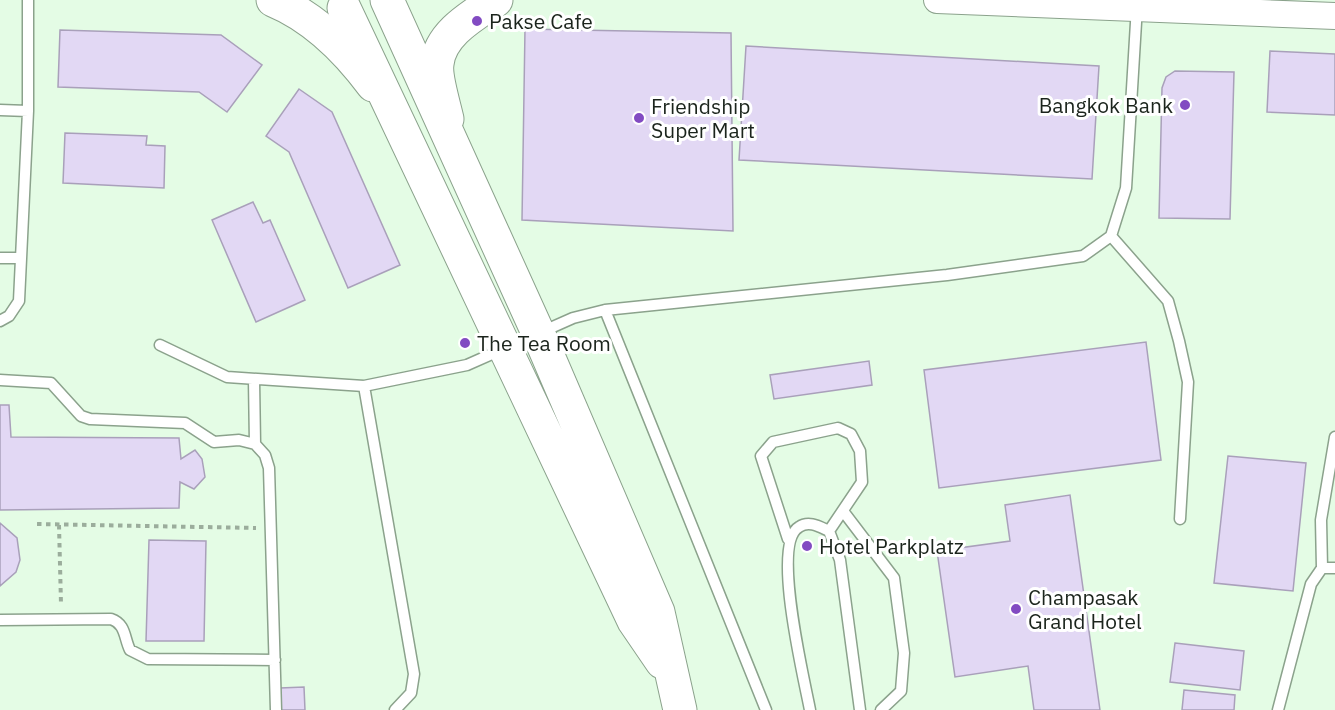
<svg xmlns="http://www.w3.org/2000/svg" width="1335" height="710" font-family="'IBM Plex Sans',sans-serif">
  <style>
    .building { fill: #e2d8f4; stroke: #a9a0ba; stroke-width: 1.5 }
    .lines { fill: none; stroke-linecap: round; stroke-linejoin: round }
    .service-casing { stroke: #8ba28c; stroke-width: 13 }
    .tertiary-casing { stroke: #8ba28c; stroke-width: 28 }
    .primary-casing { stroke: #8ba28c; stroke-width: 35 }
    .trunk-casing { stroke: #8ba28c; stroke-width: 35 }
    .path { stroke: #9bad9c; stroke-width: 4; stroke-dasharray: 4.5 4.5; stroke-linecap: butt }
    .service { stroke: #fff; stroke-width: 10 }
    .tertiary { stroke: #fff; stroke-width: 26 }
    .primary { stroke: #fff; stroke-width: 33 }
    .trunk { stroke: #fff; stroke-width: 33 }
    .poi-dot { fill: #824bc2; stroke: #fff; stroke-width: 2 }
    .labels { text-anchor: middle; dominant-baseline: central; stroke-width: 6; stroke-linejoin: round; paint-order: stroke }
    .poi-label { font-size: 21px; fill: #1b241c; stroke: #fff; text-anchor: start }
  </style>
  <rect width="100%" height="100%" fill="#e4fce5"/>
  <path class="building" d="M 525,29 L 731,33 L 733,231 L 522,220 Z
    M 60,30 L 221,35 L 262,65 L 227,112 L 199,92 L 58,87 Z
    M 746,46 L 1099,66 L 1092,179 L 739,160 Z
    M 1270,51 L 1335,54 L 1335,115 L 1267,112 Z
    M 1175,71 L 1234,72 L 1230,219 L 1159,218 L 1162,88 L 1166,77 Z
    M 299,89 L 332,112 L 400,265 L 348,288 L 289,152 L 266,136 Z
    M 65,133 L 147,136 L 146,145 L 165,146 L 164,188 L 63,183 Z
    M 253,202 L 263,223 L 270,220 L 305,300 L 256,322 L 212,220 Z
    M 1146,342 L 1161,460 L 939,488 L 924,370 Z
    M 869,361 L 872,385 L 774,399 L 770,375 Z
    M 0,405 L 9,405 L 11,437 L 179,438 L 181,459 L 195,450 L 202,459 L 205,477 L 194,489 L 180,482 L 179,508 L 0,510 Z
    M 1228,456 L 1306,463 L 1293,591 L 1214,583 Z
    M 1070,495 L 1100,710 L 1034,710 L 1028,666 L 955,677 L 937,551 L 1010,541 L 1005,505 Z
    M 0,523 L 17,538 L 20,560 L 16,572 L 0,586 Z
    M 149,540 L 206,541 L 204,641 L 146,641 Z
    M 1175,643 L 1244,651 L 1240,690 L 1170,682 Z
    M 304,687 L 305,710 L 281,710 L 280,688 Z
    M 1184,690 L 1235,695 L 1234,710 L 1182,710 Z"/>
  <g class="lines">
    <defs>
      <path id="service" d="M 0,110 L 28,111 L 28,0
        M 1111,236 L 1168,301 L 1179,341 L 1188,382 L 1180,519
        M 0,258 L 21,258
        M 605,310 L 947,275 L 1083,256 L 1111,236 L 1126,188 L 1137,6
        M 0,321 L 9,316 L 19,301 L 28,111
        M 160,345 L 227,377 L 364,386 L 467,365 L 573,318 L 605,310 L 766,710
        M 0,380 L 51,383 L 81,416 L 90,419 L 185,423 L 214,442 L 239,440 L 255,444 L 265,455 L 269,468 L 276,710
        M 254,380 L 255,444
        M 364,386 L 414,674 L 411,693 L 395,710
        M 843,511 L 894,578 L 904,653 L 901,691 L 881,710
        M 788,539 L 761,456 L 773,442 L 838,428 L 851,434 L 860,451 L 862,482 L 829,531
        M 1322,568 L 1335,568
        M 0,620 L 111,619 C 126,624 124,638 130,650 L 148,659 L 275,660
        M 810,710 C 804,678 771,543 799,527 C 809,520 820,527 829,531 L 840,560 L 860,710
        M 1278,710 L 1311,584 L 1322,568 L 1321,520 L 1335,437"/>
      <path id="tertiary" d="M 937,0 L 1335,16"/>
      <path id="primary" d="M 273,0 C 314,17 347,50 373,85
        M 447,119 C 444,105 435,77 437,64 C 440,33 474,15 496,0"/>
      <path id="trunk" d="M 387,0 L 539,335 L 658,612 L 680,710
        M 344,8 L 634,621 L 662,662"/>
    </defs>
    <use href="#service" class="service-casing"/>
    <use href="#tertiary" class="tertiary-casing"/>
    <use href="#primary" class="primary-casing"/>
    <use href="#trunk" class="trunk-casing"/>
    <path class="path" d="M 37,524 L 256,528
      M 59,525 L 61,604"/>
    <use href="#service" class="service"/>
    <use href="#tertiary" class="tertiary"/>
    <use href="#primary" class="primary"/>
    <use href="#trunk" class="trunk"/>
  </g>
  <g class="poi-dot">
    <circle cx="477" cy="21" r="6"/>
    <circle cx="1185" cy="105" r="6"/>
    <circle cx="639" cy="118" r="6"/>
    <circle cx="465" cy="343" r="6"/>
    <circle cx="807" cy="546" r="6"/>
    <circle cx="1016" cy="609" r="6"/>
  </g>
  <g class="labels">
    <g class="poi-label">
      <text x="489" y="21">Pakse Cafe</text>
      <text x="1173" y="105" text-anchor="end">Bangkok Bank</text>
      <text x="651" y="106">Friendship<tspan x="651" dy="24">Super Mart</tspan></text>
      <text x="477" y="343">The Tea Room</text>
      <text x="819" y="546">Hotel Parkplatz</text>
      <text x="1028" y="597">Champasak<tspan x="1028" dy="24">Grand Hotel</tspan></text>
    </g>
  </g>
</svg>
